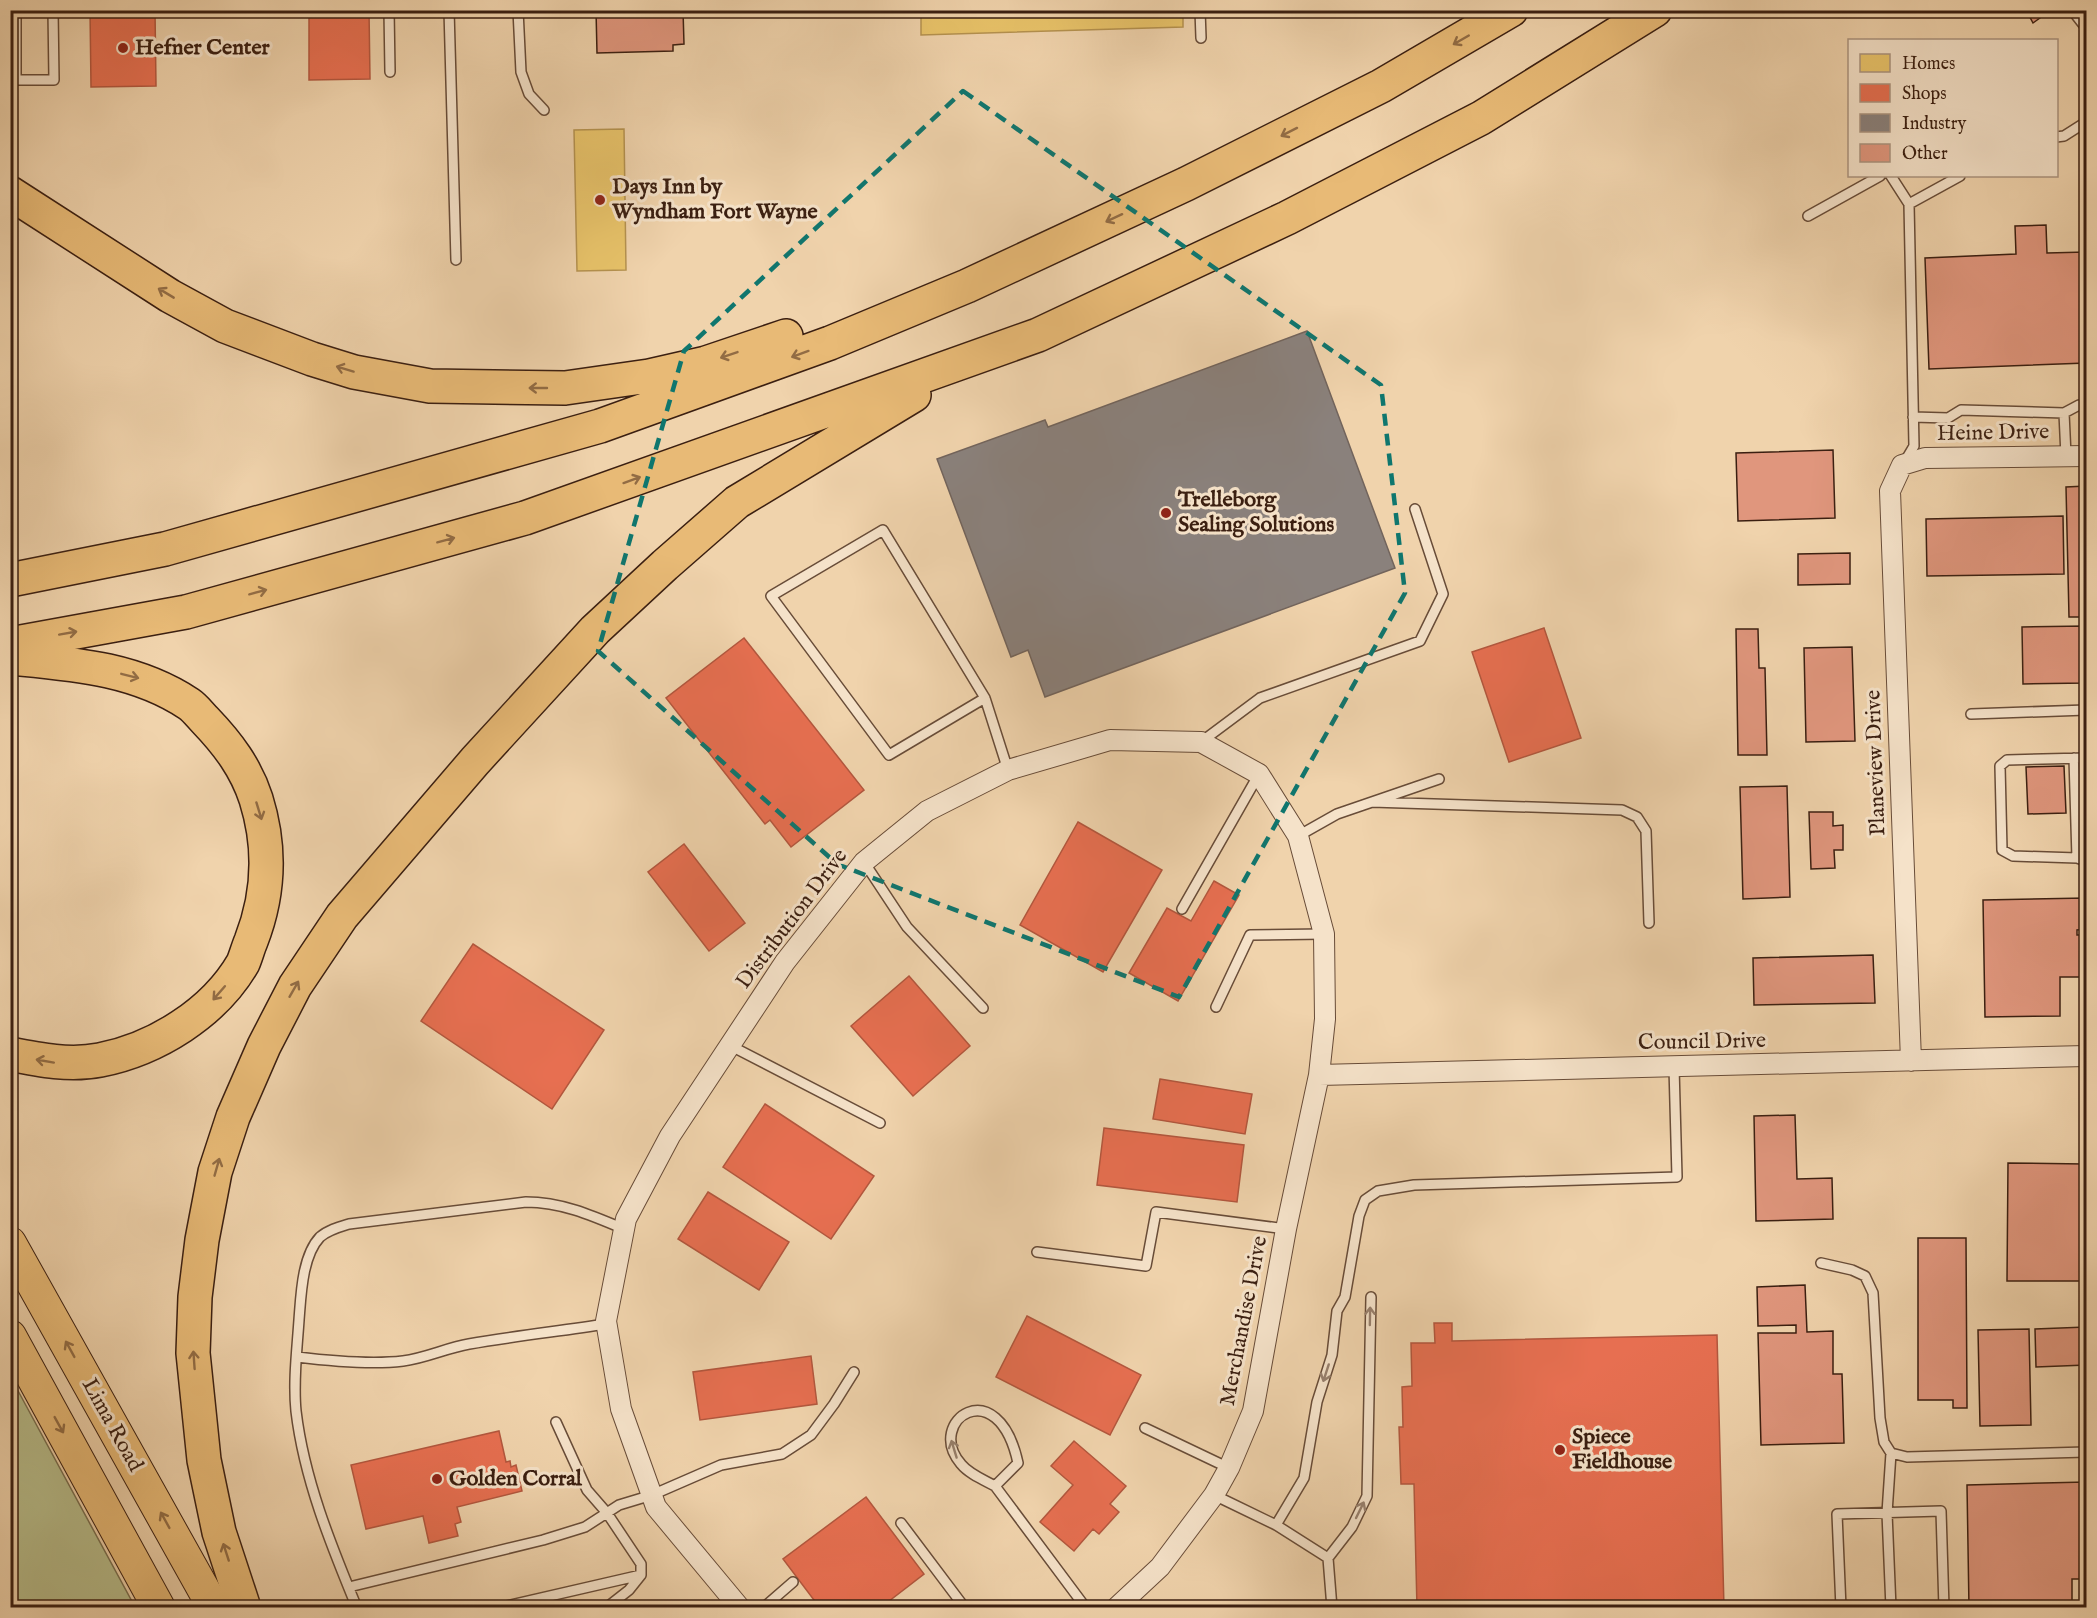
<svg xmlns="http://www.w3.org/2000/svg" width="2097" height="1618" font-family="'IM FELL English',serif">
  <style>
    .green { fill: #b7bd8b; stroke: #796e4e; stroke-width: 1.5 }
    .homes { fill: #e9c46a; stroke: #b5924f; stroke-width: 1.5 }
    .shops { fill: #e76f51; stroke: #b3573e; stroke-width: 1.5 }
    .industry { fill: #8a817c; stroke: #72645c; stroke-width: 1.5 }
    .building { fill: #e0967d; stroke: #3b1f11; stroke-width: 1.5 }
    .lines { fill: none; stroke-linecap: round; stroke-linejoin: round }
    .service-casing { stroke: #684c38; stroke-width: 12 }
    .minor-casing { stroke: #684c38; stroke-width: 22 }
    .trunk-casing { stroke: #3b1f11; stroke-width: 34 }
    .motorway-casing { stroke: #3b1f11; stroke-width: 36 }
    .service { stroke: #f5e2c9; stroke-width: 9 }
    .minor { stroke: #f5e2c9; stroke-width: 20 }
    .trunk { stroke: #e8ba76; stroke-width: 32 }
    .motorway { stroke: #e8ba76; stroke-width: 33 }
    .oneway { stroke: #926c44 }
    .oneway2 { stroke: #98806d }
    .marked { fill: none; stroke: #0f766e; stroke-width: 4.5; stroke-dasharray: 12 8; stroke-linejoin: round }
    .poi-dot { fill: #8f2418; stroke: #f5e2c9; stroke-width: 2 }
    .labels { text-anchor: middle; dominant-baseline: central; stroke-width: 6; stroke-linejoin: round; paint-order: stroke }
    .poi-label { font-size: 22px; font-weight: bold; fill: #3b1f11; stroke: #f5e2c9; text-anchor: start }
    .street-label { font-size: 22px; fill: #3b1f11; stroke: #f5e2c9 }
  </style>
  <rect width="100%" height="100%" fill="#f0d3ac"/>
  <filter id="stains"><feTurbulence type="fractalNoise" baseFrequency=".00333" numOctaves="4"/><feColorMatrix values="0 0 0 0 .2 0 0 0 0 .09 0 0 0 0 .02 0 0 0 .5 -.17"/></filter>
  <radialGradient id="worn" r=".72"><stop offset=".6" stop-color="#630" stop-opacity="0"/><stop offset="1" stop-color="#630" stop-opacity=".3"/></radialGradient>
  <path class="green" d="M 10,1376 L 135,1607 L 11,1607 Z"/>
  <path class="homes" d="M 921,10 L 1183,10 L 1183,27 L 921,35 Z
    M 624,129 L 626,270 L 577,271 L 574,130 Z"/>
  <path class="shops" d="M 90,10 L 155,10 L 156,86 L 91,87 Z
    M 309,10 L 369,10 L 370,79 L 309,80 Z
    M 1544,628 L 1581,738 L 1509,762 L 1472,652 Z
    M 744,638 L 864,790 L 791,847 L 770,820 L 765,824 L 666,698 Z
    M 1078,822 L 1162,870 L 1103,972 L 1020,925 Z
    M 684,844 L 745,923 L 709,951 L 648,872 Z
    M 1214,881 L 1239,895 L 1178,1001 L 1129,973 L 1167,908 L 1191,921 Z
    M 473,944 L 604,1030 L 552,1109 L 421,1021 Z
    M 909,976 L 970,1046 L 913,1096 L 851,1026 Z
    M 1160,1079 L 1252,1094 L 1245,1134 L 1153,1119 Z
    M 765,1104 L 874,1176 L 831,1239 L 723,1167 Z
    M 1104,1128 L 1244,1145 L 1237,1202 L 1097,1185 Z
    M 708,1192 L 789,1242 L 759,1290 L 678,1239 Z
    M 1027,1316 L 1141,1375 L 1110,1435 L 996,1377 Z
    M 1434,1323 L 1452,1323 L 1452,1341 L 1717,1335 L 1724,1608 L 1417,1608 L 1414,1484 L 1401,1484 L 1399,1427 L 1403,1427 L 1402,1387 L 1412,1386 L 1411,1343 L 1435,1343 Z
    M 811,1356 L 817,1404 L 700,1420 L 693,1372 Z
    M 499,1431 L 506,1462 L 510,1461 L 511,1467 L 516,1465 L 522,1491 L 457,1507 L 461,1522 L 455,1524 L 458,1536 L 429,1543 L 423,1516 L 366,1529 L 351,1465 Z
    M 1074,1441 L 1126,1486 L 1110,1504 L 1119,1512 L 1099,1534 L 1093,1529 L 1074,1551 L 1040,1522 L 1073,1485 L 1051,1466 Z
    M 866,1497 L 924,1574 L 880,1608 L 820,1608 L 783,1559 Z"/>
  <path class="industry" d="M 1307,331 L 1395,568 L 1045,697 L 1028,650 L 1011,657 L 937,459 L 1045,420 L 1048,427 Z"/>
  <path class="building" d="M 596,10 L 683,10 L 684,44 L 673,45 L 673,51 L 597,53 Z
    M 2026,10 L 2051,10 L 2033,23 Z
    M 2046,225 L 2047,253 L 2086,252 L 2086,363 L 1929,369 L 1925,258 L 2016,254 L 2015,226 Z
    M 1833,450 L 1835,518 L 1738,521 L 1736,453 Z
    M 2086,486 L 2086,617 L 2069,617 L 2066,487 Z
    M 2063,516 L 2064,574 L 1927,576 L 1926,519 Z
    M 1850,553 L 1850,584 L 1798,585 L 1798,554 Z
    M 2086,626 L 2086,683 L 2023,684 L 2022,627 Z
    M 1736,629 L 1758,629 L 1759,668 L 1765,668 L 1767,755 L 1738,755 Z
    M 1852,647 L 1855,741 L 1806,742 L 1804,648 Z
    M 2064,766 L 2066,813 L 2028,814 L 2026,767 Z
    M 1787,786 L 1790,897 L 1743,899 L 1740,787 Z
    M 1809,812 L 1833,812 L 1833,826 L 1843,825 L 1843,850 L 1834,850 L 1835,868 L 1811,869 Z
    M 2086,898 L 2086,929 L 2077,930 L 2077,935 L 2086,935 L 2086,977 L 2060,977 L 2060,1016 L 1985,1017 L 1983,900 Z
    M 1873,955 L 1875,1003 L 1754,1005 L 1753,958 Z
    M 2084,1086 L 2086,1086 L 2086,1281 L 2007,1281 L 2008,1163 L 2084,1164 Z
    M 1795,1115 L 1797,1179 L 1832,1178 L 1833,1219 L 1756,1221 L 1754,1116 Z
    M 1918,1238 L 1966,1238 L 1967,1408 L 1953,1408 L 1953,1400 L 1918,1400 Z
    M 1805,1285 L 1807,1332 L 1833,1331 L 1833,1374 L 1842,1374 L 1844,1443 L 1761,1445 L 1758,1333 L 1796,1333 L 1796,1325 L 1758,1326 L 1757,1287 Z
    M 2086,1327 L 2086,1365 L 2036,1367 L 2035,1329 Z
    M 2029,1329 L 2031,1425 L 1980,1426 L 1978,1330 Z
    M 2086,1482 L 2086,1579 L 2072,1579 L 2072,1608 L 1969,1608 L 1967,1485 Z"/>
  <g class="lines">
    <defs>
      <path id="service" d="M 16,10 L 16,80 L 54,80 L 53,10
        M 389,10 L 390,72
        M 449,10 L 456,260
        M 518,10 L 521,72 L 529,94 L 544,110
        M 1200,10 L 1201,38
        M 2072,10 L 2086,28
        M 2056,137 L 2064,136 L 2086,122
        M 1891,176 L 1909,204 L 1960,176
        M 1808,216 L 1880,176
        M 1913,417 L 1948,418 L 1961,410 L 2064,413
        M 2066,456 L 2064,413 L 2079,405 L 2086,405
        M 1904,463 L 1914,446 L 1909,204
        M 985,698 L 889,755 L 771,596 L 883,530 L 985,698 L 1008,770
        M 1971,714 L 2086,710
        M 1201,742 L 1260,698 L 1420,641 L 1443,594 L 1415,509
        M 2074,758 L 2077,858
        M 2086,758 L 2007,760 L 2000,766 L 2002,850 L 2013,856 L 2077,858 L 2086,861
        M 1372,802 L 1622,810 L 1637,817 L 1646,831 L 1649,923
        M 1298,836 L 1337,814 L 1439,779
        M 864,862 L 907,927 L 983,1008
        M 1182,909 L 1259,774
        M 1216,1007 L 1250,935 L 1324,934
        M 731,1046 L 880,1123
        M 1037,1252 L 1146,1266 L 1156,1212 L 1286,1229
        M 1821,1263 L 1852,1270 L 1865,1276 L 1873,1293 L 1880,1418 L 1884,1442 L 1891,1453 L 1907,1457 L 2086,1452
        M 297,1357 C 330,1361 369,1365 403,1361 C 426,1358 446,1348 469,1344 C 515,1336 561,1331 606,1324
        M 556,1422 L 587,1490 L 607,1513 L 641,1564 L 641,1575 L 629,1590 L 606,1608
        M 1145,1428 L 1229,1468
        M 995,1486 C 984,1480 969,1474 961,1464 C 924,1421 998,1370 1018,1463 L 995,1486 L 1086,1608
        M 1214,1495 L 1276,1525 L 1328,1558 L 1332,1608
        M 901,1523 L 965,1608
        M 1276,1525 L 1304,1478 L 1317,1402 L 1332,1355 L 1337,1311 L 1345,1297 L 1359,1216 L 1365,1200 L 1378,1191 L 1414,1185 L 1677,1177 L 1674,1067
        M 1328,1558 L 1352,1527 L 1367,1496 L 1371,1297
        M 349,1587 L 543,1540 L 585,1527 L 619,1505 L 652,1495 L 721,1465 L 782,1454 L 811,1435 L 834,1404 L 854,1372
        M 357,1608 C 331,1545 304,1479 296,1411 C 293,1381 297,1350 299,1320 C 301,1295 302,1256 320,1237 C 328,1230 339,1227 349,1224 L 526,1202 C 561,1202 591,1215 624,1229
        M 498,1608 L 641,1575
        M 763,1608 L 793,1582
        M 1841,1608 L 1837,1514 L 1941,1511 L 1944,1608
        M 1891,1608 L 1887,1513 L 1891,1453"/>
      <path id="minor" d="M 1911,1061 L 1890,491 L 1902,465 L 1925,458 L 2086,456
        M 1319,1075 L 2086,1056
        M 740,1608 L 656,1507 L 621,1409 L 606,1321 L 626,1219 L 670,1136 L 785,962 L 864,862 L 927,811 L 1008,770 L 1110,740 L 1201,742 L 1259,774 L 1298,836 L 1324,934 L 1325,1019 L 1319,1075 L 1286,1229 L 1253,1411 L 1229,1468 L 1214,1495 L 1160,1567 L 1116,1608"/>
      <path id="trunk" d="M 10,1243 L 214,1608
        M 10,1336 L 159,1608"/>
      <path id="motorway" d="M 10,193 L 170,296 L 225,326 L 312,359 L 354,372 L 430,386 L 565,388 L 649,376 L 706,363 L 786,336
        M 10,580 L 165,549 L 600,426 L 830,343 L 967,286 L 1186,184 L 1381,86 L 1511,10
        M 10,644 L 186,612 L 525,518 L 1038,335 L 1287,218 L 1481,118 L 1655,10
        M 10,658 C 72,664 135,668 189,704 C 195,708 200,715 205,720 C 228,744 246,768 256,799 C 271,847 269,895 251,941 C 248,948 246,956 243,963 C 214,1013 156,1049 100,1060 C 70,1066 40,1060 10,1054
        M 244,1608 L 219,1532 L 204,1460 L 193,1353 L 195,1297 L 202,1240 L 215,1172 L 233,1117 L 264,1046 L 295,986 L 342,916 L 475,761 L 595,630 L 665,565 L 737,502 L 914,395"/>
    </defs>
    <use href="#service" class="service-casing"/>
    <use href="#minor" class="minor-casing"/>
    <use href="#trunk" class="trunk-casing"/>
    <use href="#motorway" class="motorway-casing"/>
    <use href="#service" class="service"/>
    <use href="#minor" class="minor"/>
    <use href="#trunk" class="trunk"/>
    <use href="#motorway" class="motorway"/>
  </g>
  <defs><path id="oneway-shaft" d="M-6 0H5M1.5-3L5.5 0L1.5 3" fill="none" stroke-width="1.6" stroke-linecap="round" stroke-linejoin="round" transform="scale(1.5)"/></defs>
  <g class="oneway">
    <use href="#oneway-shaft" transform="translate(1461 40) rotate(150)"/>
    <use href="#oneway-shaft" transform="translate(1289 132) rotate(153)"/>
    <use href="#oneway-shaft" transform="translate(1114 218) rotate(155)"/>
    <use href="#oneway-shaft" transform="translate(166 293) rotate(-149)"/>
    <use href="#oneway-shaft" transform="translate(800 354) rotate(160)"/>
    <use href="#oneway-shaft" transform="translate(729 355) rotate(161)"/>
    <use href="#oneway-shaft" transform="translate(345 369) rotate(-163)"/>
    <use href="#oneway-shaft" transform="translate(538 388) rotate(180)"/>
    <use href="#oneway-shaft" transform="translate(632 480) rotate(-20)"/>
    <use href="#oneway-shaft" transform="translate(446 540) rotate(-15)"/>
    <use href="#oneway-shaft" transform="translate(258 592) rotate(-15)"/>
    <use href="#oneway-shaft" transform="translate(68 633) rotate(-10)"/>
    <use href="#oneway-shaft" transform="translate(130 676) rotate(14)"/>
    <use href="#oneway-shaft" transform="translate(259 811) rotate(73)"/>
    <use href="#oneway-shaft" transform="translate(294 989) rotate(-60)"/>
    <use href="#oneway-shaft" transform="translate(219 993) rotate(131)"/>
    <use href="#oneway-shaft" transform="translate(45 1061) rotate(-170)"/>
    <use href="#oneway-shaft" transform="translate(217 1167) rotate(-74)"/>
    <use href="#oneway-shaft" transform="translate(70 1349) rotate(-119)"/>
    <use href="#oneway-shaft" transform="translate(194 1360) rotate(-94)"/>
    <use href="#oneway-shaft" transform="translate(59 1425) rotate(61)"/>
    <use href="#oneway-shaft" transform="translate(165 1520) rotate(-119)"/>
    <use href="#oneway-shaft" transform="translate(226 1552) rotate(-108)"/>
  </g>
  <g class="oneway2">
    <use href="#oneway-shaft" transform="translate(1370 1316) rotate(-89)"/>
    <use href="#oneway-shaft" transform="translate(1326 1373) rotate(108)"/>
    <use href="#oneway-shaft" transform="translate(954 1449) rotate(-107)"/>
    <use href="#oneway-shaft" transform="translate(1360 1510) rotate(-64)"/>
  </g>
  <path class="marked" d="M 963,91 L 1381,385 L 1405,593 L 1179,997 L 837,864 L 598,651 L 684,351 Z"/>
  <g class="poi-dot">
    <circle cx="123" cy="48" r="6"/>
    <circle cx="600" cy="200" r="6"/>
    <circle cx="1166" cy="513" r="6"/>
    <circle cx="1560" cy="1450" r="6"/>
    <circle cx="437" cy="1479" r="6"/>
  </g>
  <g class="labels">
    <g class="poi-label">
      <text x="135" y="48">Hefner Center</text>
      <text x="612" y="187">Days Inn by<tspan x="612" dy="25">Wyndham Fort Wayne</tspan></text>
      <text x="1178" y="500">Trelleborg<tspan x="1178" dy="25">Sealing Solutions</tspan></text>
      <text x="1572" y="1437">Spiece<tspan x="1572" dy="25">Fieldhouse</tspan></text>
      <text x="449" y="1479">Golden Corral</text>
    </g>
    <g class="street-label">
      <text transform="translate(1993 433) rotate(-1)">Heine Drive</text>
      <text transform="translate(1876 763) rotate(-92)">Planeview Drive</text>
      <text transform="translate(792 919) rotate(-53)">Distribution Drive</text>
      <text transform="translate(1702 1042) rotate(-1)">Council Drive</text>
      <text transform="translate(1244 1321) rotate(-79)">Merchandise Drive</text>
      <text transform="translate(112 1425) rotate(61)">Lima Road</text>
    </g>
  </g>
  <rect width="2097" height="1618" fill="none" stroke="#f0d3ac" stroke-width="36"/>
  <rect x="12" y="12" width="2073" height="1594" fill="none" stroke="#3b1f11" stroke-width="3"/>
  <rect x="18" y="18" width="2061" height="1582" fill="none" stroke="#3b1f11" stroke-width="1.5"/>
  <rect x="1848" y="39" width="210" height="138" fill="#f5e2c9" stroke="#ab947f" stroke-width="1.5"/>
  <rect x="1860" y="54" width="30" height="18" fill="#e9c46a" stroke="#ab947f" stroke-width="1.5"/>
  <text x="1902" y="69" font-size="18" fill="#3b1f11">Homes</text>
  <rect x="1860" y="84" width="30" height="18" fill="#e76f51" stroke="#ab947f" stroke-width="1.5"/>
  <text x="1902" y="99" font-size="18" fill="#3b1f11">Shops</text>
  <rect x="1860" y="114" width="30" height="18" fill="#8a817c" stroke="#ab947f" stroke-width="1.5"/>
  <text x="1902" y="129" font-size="18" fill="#3b1f11">Industry</text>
  <rect x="1860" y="144" width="30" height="18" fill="#e0967d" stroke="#ab947f" stroke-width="1.5"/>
  <text x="1902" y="159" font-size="18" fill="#3b1f11">Other</text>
  <rect width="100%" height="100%" filter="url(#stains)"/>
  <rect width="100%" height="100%" fill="url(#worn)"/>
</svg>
